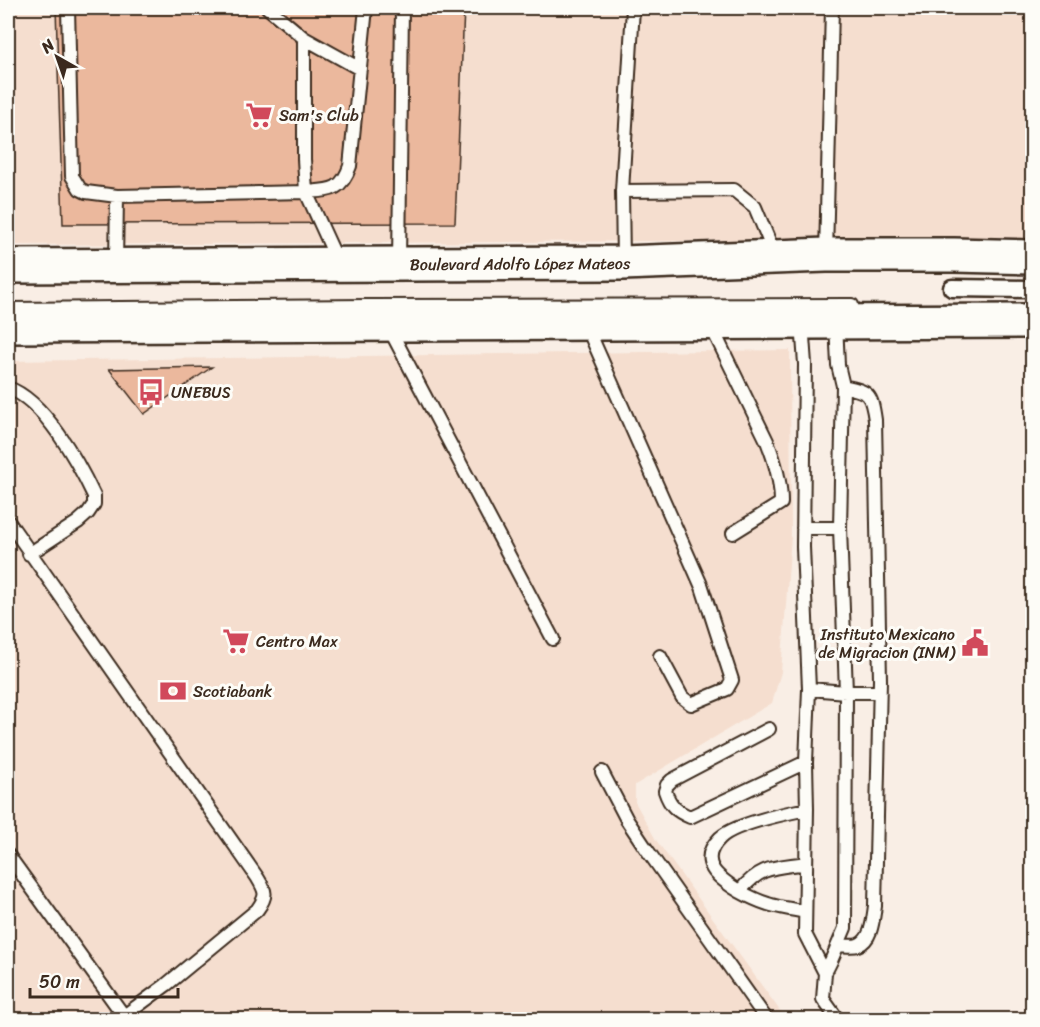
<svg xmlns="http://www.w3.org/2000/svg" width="1040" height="1027" font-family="Sriracha,sans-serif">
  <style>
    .built { fill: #f5decf }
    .building { fill: #ebb89d; stroke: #3b2a1e; stroke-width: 1.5 }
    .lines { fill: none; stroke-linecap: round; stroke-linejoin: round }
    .service-casing { stroke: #3b2a1e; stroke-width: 16 }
    .pedestrian-casing { stroke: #3b2a1e; stroke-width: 21 }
    .primary-casing { stroke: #3b2a1e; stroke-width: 38 }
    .service { stroke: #fdfcf7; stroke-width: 12 }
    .pedestrian { stroke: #fdfcf7; stroke-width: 16 }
    .primary { stroke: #fdfcf7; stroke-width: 33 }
    .labels { text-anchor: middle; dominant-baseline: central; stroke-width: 6; stroke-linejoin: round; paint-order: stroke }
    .poi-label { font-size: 16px; fill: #3b2a1e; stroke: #fdfcf7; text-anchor: start }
    .street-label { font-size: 16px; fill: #3b2a1e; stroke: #fdfcf7 }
  </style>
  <rect width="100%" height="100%" fill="#f9eee5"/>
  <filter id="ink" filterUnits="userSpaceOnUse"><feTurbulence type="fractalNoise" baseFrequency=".0167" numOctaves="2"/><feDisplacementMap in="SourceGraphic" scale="12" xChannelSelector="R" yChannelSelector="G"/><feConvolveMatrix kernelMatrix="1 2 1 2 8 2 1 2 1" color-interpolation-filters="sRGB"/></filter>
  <g filter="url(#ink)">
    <path class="built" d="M 8,8 L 1032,8 L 1032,239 L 8,245 Z
      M 790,350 L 791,536 L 781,672 L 772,703 L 635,785 L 635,802 L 656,840 L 786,1019 L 8,1019 L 8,361 Z"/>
    <path class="building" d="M 56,8 L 464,8 L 455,223 L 63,224 Z
      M 212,367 L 144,414 L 109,369 Z"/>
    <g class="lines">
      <defs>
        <path id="service" d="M 68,8 L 72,176 L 80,189 L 86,192 L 117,196 L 306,192 C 330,190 341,192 350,166 L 366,8
          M 268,8 L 304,38 L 304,159 L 306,192 L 338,262
          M 304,38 L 360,69
          M 622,191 L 734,190 L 755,207 L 775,255
          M 826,254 L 832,8
          M 623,261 L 622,191 L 633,8
          M 399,263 L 402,8
          M 116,264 L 117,196
          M 8,309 L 368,306 L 852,305
          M 802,323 L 805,364 L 803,547 L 809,689 L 806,762 L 807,809 L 805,934 L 825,973
          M 836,323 L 838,365 L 843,386 L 840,528 L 846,692 L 845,928 L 831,961 L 825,973 L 823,999 L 838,1020
          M 711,326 L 767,441 C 775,461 781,481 781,503 L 733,533
          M 587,327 L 702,587 L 732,680 L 727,689 L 691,704 L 682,697 L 660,656
          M 389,328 L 553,639
          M 8,388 C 44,400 78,462 94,496 L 94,504 L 88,513 L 78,522 L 29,554
          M 8,521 L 257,877 C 266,892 268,895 257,910 L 166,985 L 124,1016 L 126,1020
          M 803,528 L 840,528
          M 809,689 L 846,692 L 879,692
          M 769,729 L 672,780 L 667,785 L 665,791 C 670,806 676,811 690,817 L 806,762
          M 602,772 L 627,820 L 645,847 L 767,1020
          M 8,855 L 124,1016 L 119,1020
          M 740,891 C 761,865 775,868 806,863
          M 805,912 C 793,909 780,908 768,904 C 758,901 748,896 739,891 C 718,878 696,862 720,838 C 734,824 787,813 807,809
          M 838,945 C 844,945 852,947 858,945 C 872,940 873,919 875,906 L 880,680 L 875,420 C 871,392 869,392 843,386"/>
        <path id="pedestrian" d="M 952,288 L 1032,289"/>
        <g id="primary">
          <path id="s1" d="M 8,266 L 623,263 L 826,255 L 954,255 L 1032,257"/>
          <path d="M 8,326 L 1032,321"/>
        </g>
      </defs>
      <use href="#service" class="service-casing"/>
      <use href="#pedestrian" class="pedestrian-casing"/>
      <use href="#primary" class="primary-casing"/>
      <use href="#service" class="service"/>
      <use href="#pedestrian" class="pedestrian"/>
      <use href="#primary" class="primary"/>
    </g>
  </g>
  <defs>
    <symbol id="supermarket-bare" viewBox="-9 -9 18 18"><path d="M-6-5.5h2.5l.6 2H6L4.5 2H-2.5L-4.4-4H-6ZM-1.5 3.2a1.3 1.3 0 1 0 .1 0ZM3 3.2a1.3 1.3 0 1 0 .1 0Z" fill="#d1495b" stroke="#fdfcf7" stroke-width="2.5" paint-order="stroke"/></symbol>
    <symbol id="bus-bare" viewBox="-9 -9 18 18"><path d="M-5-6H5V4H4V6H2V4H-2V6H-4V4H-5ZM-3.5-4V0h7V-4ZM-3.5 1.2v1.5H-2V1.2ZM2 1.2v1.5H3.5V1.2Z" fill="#d1495b" stroke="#fdfcf7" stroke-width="2.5" paint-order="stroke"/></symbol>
    <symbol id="civic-bare" viewBox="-9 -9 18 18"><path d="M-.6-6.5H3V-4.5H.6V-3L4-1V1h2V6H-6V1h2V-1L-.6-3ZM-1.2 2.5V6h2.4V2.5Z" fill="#d1495b" stroke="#fdfcf7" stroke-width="2.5" paint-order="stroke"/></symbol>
    <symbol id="bank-bare" viewBox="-9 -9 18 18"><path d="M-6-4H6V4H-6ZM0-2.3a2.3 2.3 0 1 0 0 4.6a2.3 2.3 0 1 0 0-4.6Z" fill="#d1495b" stroke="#fdfcf7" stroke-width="2.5" paint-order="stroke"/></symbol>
  </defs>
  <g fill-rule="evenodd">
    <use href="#supermarket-bare" x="240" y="96" width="38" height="38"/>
    <use href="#bus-bare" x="132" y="373" width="38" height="38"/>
    <use href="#supermarket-bare" x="217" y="622" width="38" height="38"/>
    <use href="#civic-bare" x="956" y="624" width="38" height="38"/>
    <use href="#bank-bare" x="154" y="672" width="38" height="38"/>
  </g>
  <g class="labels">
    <g class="poi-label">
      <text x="279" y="115">Sam's Club</text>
      <text x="171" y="392">UNEBUS</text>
      <text x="955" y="634" text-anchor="end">Instituto Mexicano<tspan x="955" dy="18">de Migracion (INM)</tspan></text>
      <text x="256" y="641">Centro Max</text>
      <text x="193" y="691">Scotiabank</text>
    </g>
    <g class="street-label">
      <text stroke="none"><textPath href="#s1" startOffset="512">Boulevard Adolfo López Mateos</textPath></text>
    </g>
  </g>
  <rect width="1040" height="1027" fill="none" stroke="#fdfcf7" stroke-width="30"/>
  <rect x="15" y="15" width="1010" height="997" fill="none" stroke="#3b2a1e" stroke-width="2" filter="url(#ink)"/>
  <g transform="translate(57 57) rotate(320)" stroke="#fdfcf7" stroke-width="4.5" paint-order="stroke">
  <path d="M0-4.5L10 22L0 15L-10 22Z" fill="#3b2a1e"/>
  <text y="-9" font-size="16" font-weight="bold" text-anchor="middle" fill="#3b2a1e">N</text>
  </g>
  <path d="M30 988v9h148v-9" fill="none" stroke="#3b2a1e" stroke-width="3"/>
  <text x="39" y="988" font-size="18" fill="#3b2a1e" stroke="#fdfcf7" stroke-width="4.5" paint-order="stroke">50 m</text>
</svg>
